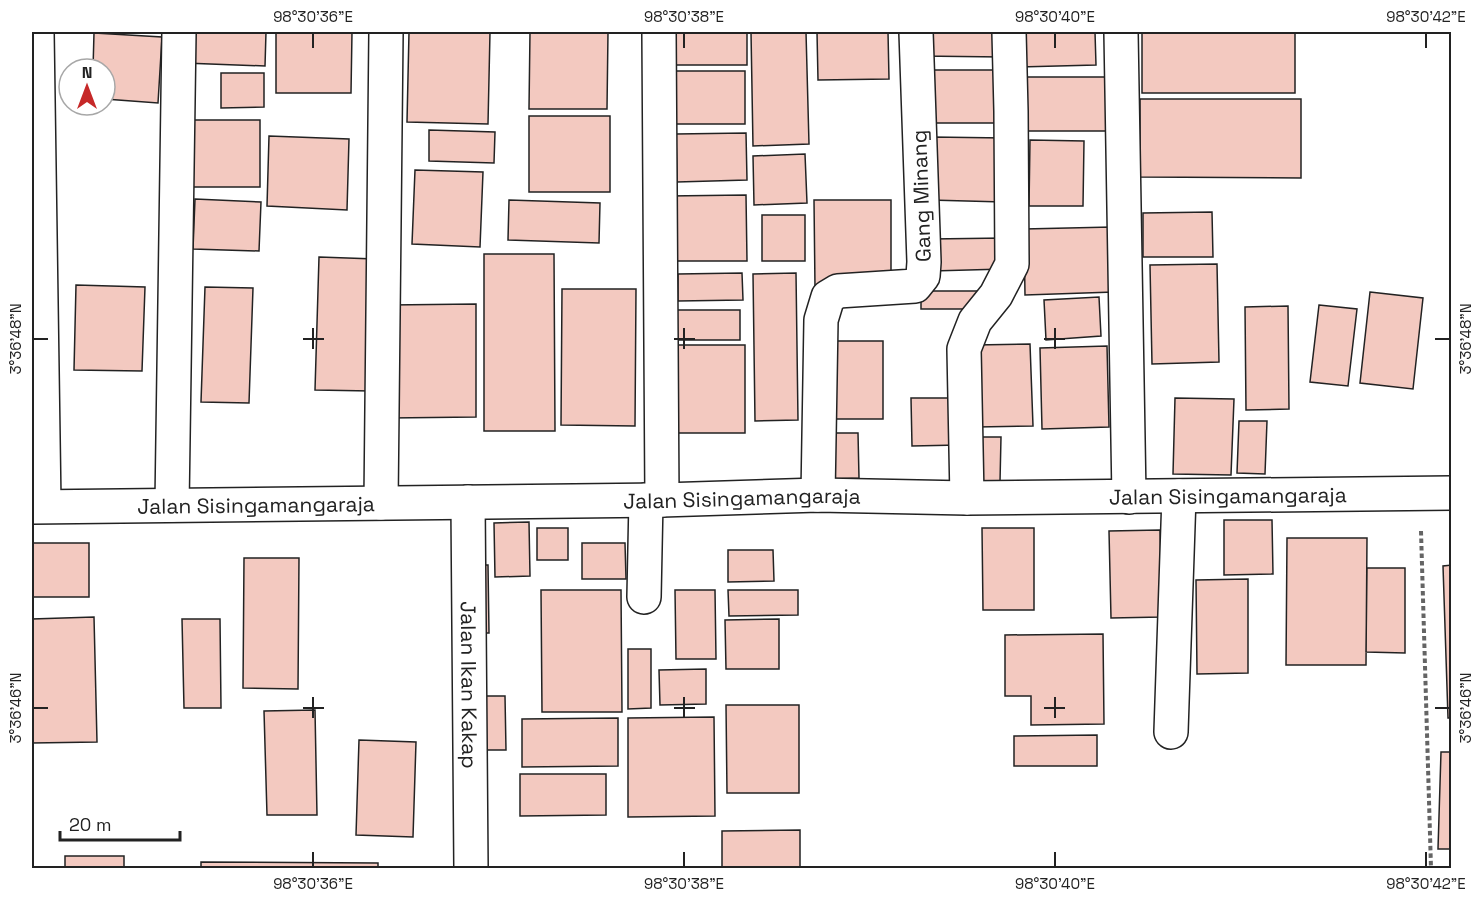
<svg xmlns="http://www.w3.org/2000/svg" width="1483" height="900" font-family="'Space Grotesk',sans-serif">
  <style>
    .building { fill: #f3c9c0; stroke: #222; stroke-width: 1.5 }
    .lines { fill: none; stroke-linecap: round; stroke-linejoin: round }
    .street-casing { stroke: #222; stroke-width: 36 }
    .secondary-casing { stroke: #222; stroke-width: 36 }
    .path { stroke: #646464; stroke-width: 4; stroke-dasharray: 4.5 3; stroke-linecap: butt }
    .street { stroke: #fff; stroke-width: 33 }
    .secondary { stroke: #fff; stroke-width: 33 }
    .ticks { fill: none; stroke: #222; stroke-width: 2 }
    .labels { text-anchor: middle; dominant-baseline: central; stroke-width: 4.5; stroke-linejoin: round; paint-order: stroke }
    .street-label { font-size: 21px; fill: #222; stroke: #fff }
    .neatline { fill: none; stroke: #222; stroke-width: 2 }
    .ticks-label { font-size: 15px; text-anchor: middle; fill: #222 }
  </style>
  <rect width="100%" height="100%" fill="#fff"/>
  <path class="building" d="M 186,32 L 266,32 L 265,66 L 184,63 Z
    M 276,32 L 352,32 L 351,93 L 276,93 Z
    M 409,32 L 490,32 L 488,124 L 407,122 Z
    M 530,32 L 608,32 L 607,109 L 529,109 Z
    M 665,32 L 747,32 L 747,65 L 665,65 Z
    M 751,32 L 806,32 L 809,144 L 753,146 Z
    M 817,32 L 888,32 L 889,79 L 818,80 Z
    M 920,32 L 1003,32 L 1003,57 L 919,56 Z
    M 1018,32 L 1095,32 L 1096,65 L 1019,67 Z
    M 94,33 L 162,37 L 158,103 L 105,99 L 105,69 L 93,69 Z
    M 1142,33 L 1295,33 L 1295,93 L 1142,93 Z
    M 923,70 L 1003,70 L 1003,123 L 923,123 Z
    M 664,71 L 745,71 L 745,124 L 665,124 Z
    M 221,73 L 264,73 L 264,107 L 221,108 Z
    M 1025,77 L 1106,77 L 1107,131 L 1026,131 Z
    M 1140,99 L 1301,99 L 1301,178 L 1140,177 Z
    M 529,116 L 610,116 L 610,192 L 529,192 Z
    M 191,120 L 260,120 L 260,187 L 191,187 Z
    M 429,130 L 495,132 L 494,163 L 429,161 Z
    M 746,133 L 747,180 L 677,182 L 676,134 Z
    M 269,136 L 349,139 L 347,210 L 267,206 Z
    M 931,137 L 1005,138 L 1003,202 L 930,200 Z
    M 1030,140 L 1084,141 L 1083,206 L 1029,206 Z
    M 805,154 L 807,203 L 754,205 L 753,156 Z
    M 415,170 L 483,172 L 480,247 L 412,244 Z
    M 746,195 L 747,261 L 669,261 L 668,196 Z
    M 195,199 L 261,202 L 259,251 L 193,249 Z
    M 509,200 L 600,203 L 599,243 L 508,240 Z
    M 814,200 L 891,200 L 891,287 L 815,288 Z
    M 1212,212 L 1213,257 L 1143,257 L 1143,213 Z
    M 762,215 L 805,215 L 805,261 L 762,261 Z
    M 1112,227 L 1114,292 L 1025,295 L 1024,229 Z
    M 1004,238 L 1004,269 L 932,271 L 931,239 Z
    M 484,254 L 554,254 L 555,431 L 484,431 Z
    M 319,257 L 375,259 L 371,391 L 315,390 Z
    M 1217,264 L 1219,362 L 1152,364 L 1150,265 Z
    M 742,273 L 743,300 L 678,301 L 678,274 Z
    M 796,273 L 798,420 L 755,421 L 753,274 Z
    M 76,285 L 145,287 L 142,371 L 74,370 Z
    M 205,287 L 253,288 L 249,403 L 201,402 Z
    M 562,289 L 636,289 L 635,426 L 561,425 Z
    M 921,291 L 981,291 L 981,309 L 921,309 Z
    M 1370,292 L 1423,298 L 1413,389 L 1360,383 Z
    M 1099,297 L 1101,336 L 1046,340 L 1044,300 Z
    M 476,304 L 476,417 L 389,418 L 389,305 Z
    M 1319,305 L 1357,309 L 1348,386 L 1310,382 Z
    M 1288,306 L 1289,409 L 1246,410 L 1245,307 Z
    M 677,310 L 740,310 L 740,340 L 677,340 Z
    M 833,341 L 883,341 L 883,419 L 833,419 Z
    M 1030,344 L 1033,426 L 977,427 L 975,345 Z
    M 677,345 L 745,345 L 745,433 L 676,433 Z
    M 1107,346 L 1109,427 L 1042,429 L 1040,348 Z
    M 911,398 L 958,398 L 959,445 L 912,446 Z
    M 1175,398 L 1234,399 L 1231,475 L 1173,474 Z
    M 1239,421 L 1267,421 L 1265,474 L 1237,473 Z
    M 829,433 L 858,433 L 859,478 L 830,479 Z
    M 975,437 L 1001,437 L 1000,482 L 975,481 Z
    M 1224,520 L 1272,520 L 1273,574 L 1224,575 Z
    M 529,522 L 530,576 L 495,577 L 494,523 Z
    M 537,528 L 568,528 L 568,560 L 537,560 Z
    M 982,528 L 1034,528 L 1034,610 L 983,610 Z
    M 1160,530 L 1162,617 L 1111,618 L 1109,531 Z
    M 1287,538 L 1367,538 L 1366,665 L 1286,665 Z
    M 32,543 L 89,543 L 89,597 L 32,597 Z
    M 582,543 L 625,543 L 626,579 L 582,579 Z
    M 728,550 L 773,550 L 774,581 L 728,582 Z
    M 244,558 L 299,558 L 298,689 L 243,688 Z
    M 470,565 L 488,565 L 489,633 L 470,633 Z
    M 1452,565 L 1452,718 L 1448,718 L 1443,566 Z
    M 1367,568 L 1405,568 L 1405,653 L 1366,652 Z
    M 1248,579 L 1248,673 L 1197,674 L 1196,580 Z
    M 541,590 L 621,590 L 622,712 L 542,712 Z
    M 675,590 L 715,590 L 716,659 L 676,659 Z
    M 728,590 L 798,590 L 798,615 L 729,616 Z
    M 94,617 L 97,742 L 32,743 L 32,619 Z
    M 182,619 L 220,619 L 221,708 L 184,708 Z
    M 779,619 L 779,669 L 726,669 L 725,620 Z
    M 1103,634 L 1104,724 L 1031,725 L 1031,696 L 1005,696 L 1005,635 Z
    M 628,649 L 651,649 L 651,708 L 628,709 Z
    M 706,669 L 706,704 L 660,705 L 659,670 Z
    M 478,696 L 505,696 L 506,750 L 478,750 Z
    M 726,705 L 799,705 L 799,793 L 727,793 Z
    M 315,710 L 317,815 L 267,815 L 264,711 Z
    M 714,717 L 715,816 L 628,817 L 628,718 Z
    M 618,718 L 618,766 L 522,767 L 522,719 Z
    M 1097,735 L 1097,766 L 1014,766 L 1014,736 Z
    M 359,740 L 416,742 L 413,837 L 356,835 Z
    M 1441,752 L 1452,752 L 1452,849 L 1438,849 Z
    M 520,774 L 606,774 L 606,815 L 520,816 Z
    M 800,830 L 800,868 L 722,868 L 722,831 Z
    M 65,856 L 124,856 L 124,868 L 65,868 Z
    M 201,862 L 378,863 L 378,868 L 201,868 Z"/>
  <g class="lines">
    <defs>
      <path id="street" d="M 37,32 L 44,506
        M 659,32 L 662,500
        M 1121,32 L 1129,497
        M 818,495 L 821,320 L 828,297 L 838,291 L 915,286 L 923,276 L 924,262 L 916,32
        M 967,498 L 964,349 L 975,321 L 996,295 L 1012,264 L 1011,111 L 1009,32
        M 381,503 L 386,32
        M 172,505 L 179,32
        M 644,597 L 646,500
        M 1171,732 L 1179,496"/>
      <g id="secondary">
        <path id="s1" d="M 468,502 L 471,868"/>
        <path id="s2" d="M 32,507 L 662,500 L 818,495 L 967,498 L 1452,493"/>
      </g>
    </defs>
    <use href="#street" class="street-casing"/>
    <use href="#secondary" class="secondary-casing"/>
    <path class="path" d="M 1421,531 L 1431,868"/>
    <use href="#street" class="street"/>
    <use href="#secondary" class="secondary"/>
  </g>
  <path class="ticks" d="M 313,33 L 313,48M 684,33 L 684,48M 1055,33 L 1055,48M 1426,33 L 1426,48M 313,328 L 313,349M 684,328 L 684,349M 1055,328 L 1055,349M 33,339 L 48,339M 303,339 L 324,339M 674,339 L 695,339M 1044,339 L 1065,339M 1435,339 L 1450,339M 313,697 L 313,718M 684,697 L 684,718M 1055,697 L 1055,718M 33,708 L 48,708M 303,708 L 324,708M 674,708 L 695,708M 1044,708 L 1065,708M 1435,708 L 1450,708M 313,852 L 313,867M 684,852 L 684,867M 1055,852 L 1055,867M 1426,852 L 1426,867"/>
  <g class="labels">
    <g class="street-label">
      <text transform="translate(921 196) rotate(-92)">Gang Minang</text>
      <text stroke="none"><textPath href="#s2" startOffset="1196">Jalan Sisingamangaraja</textPath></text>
      <text stroke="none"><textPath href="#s2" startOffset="710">Jalan Sisingamangaraja</textPath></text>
      <text stroke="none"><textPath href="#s2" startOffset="224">Jalan Sisingamangaraja</textPath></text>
      <text stroke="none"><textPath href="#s1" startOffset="183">Jalan Ikan Kakap</textPath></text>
    </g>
  </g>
  <rect width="1483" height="900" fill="none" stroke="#ffffff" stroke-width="66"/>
  <g transform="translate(87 87)"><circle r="28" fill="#ffffff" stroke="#a7a7a7" stroke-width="1.5"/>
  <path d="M0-4.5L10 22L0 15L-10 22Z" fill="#c62828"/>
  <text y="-9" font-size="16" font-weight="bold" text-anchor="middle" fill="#222222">N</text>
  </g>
  <path d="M60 831v9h120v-9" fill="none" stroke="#222222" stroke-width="3"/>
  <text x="69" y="831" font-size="18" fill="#222222" stroke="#ffffff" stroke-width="4.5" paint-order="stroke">20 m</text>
  <rect x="33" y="33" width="1417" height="834" class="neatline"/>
  <g class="ticks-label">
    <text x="313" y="22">98°30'36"E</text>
    <text x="684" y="22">98°30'38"E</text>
    <text x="1055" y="22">98°30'40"E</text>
    <text x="1426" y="22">98°30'42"E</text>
    <text transform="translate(16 339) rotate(-90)" y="5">3°36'48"N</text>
    <text transform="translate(1466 339) rotate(-90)" y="5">3°36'48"N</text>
    <text transform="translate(16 708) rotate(-90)" y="5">3°36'46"N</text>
    <text transform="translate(1466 708) rotate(-90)" y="5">3°36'46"N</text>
    <text x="313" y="889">98°30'36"E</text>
    <text x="684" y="889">98°30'38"E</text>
    <text x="1055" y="889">98°30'40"E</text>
    <text x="1426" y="889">98°30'42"E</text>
  </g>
</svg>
